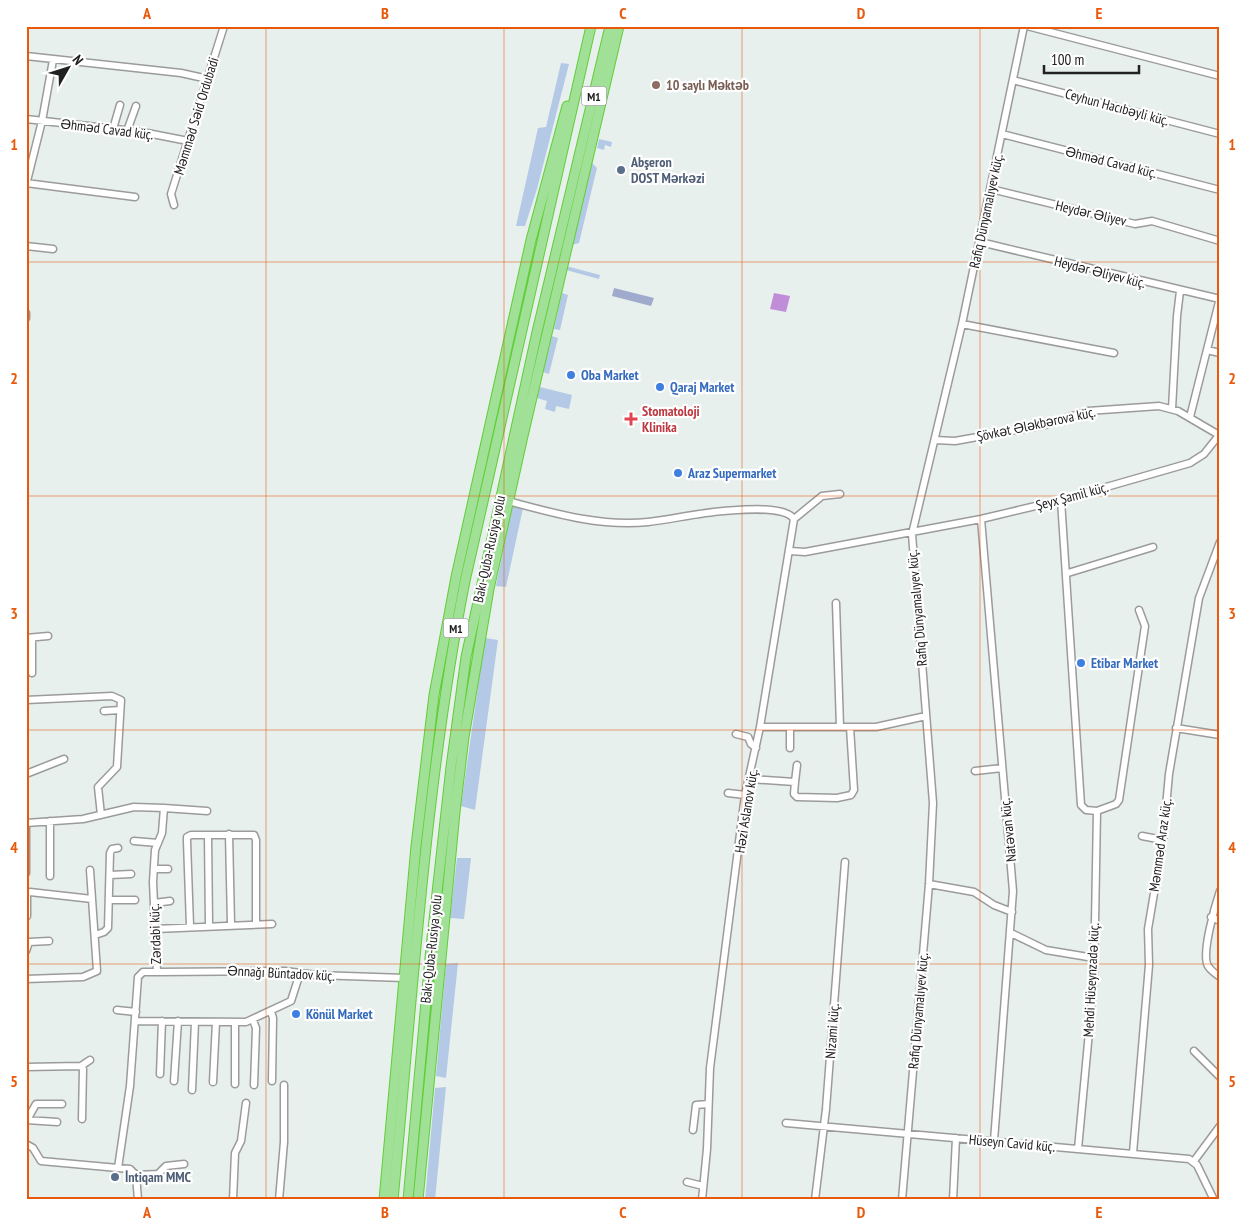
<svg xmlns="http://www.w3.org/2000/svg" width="1246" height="1226" font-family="'PT Sans Narrow',sans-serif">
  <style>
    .grass { fill: #b3c9e6 }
    .forest { fill: #a0aacc }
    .pitch { fill: #c08dd9 }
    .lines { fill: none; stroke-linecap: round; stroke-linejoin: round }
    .minor-casing { stroke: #9b9b9b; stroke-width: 9 }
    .highway-casing { stroke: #60ce36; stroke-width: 11 }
    .minor { stroke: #fff; stroke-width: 6 }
    .highway { stroke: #a0e197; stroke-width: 9 }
    .grid { fill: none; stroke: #e8590c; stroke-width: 1; stroke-opacity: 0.55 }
    .education-dot { fill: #8d6e63; stroke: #fff; stroke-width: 2 }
    .service-dot { fill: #5c6f8a; stroke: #fff; stroke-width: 2 }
    .shop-dot { fill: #3f7fe0; stroke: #fff; stroke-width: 2 }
    .health-dot { fill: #e0444e; stroke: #fff; stroke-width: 2 }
    .labels { text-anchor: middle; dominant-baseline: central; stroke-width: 4.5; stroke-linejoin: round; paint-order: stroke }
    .shield { fill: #fff; stroke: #646464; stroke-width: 1 }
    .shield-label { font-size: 12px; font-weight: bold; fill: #212121 }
    .education-label { font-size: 14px; font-weight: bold; fill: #785e54; stroke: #fff; text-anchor: start }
    .street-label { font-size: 14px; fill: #212121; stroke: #fff }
    .service-label { font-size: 14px; font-weight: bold; fill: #4e5e75; stroke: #fff; text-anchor: start }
    .shop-label { font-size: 14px; font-weight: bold; fill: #366cbe; stroke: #fff; text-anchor: start }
    .health-label { font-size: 14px; font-weight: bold; fill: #be3a42; stroke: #fff; text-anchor: start }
    .neatline { fill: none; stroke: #e8590c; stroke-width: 2 }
    .grid-label { font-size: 16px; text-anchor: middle; font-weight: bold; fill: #e8590c }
  </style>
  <rect width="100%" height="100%" fill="#e8f0ee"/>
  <path class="grass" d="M 561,63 L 569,64 L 537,189 L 525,226 L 516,226 L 538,128 L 546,127 Z
    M 599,139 L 612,142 L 611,147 L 605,145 L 604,150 L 597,148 Z
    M 591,162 L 597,168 L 579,243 L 572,245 Z
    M 566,266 L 600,275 L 599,279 L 566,270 Z
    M 562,293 L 568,295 L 560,330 L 554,329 Z
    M 552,336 L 558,338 L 549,374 L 543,372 Z
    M 540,387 L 572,395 L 569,409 L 556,406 L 555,412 L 545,409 L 547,401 L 537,398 Z
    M 512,507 L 523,508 L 506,587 L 496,586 Z
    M 485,638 L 498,640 L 475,810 L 461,806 Z
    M 457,858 L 471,858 L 464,919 L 450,918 Z
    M 458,963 L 446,1078 L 436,1076 L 446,964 Z
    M 446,1087 L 435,1200 L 425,1200 L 435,1088 Z"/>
  <path class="forest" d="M 614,288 L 654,298 L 651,306 L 612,296 Z"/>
  <path class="pitch" d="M 774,293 L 790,296 L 786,312 L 770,309 Z"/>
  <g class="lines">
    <defs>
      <path id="minor" d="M 1027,26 L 1220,76
        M 26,56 L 181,73 L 208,79
        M 1013,80 L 1220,134
        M 26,119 L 142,132 L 188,141
        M 113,129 L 120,105
        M 127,131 L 136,106
        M 1002,134 L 1220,190
        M 26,183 L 135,197
        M 26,185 L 42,121 L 53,60
        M 991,189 L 1135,224 L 1152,221 L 1220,241
        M 174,205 L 171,194 L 224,26
        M 980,242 L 1220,299
        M 26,246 L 53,249
        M 26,313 L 26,318
        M 962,324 L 1114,353
        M 1207,350 L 1220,353
        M 1172,409 L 1177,316 L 1180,291
        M 1190,417 L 1220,298
        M 935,440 L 955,441 L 1045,425 L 1088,411 L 1159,406 L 1178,411 L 1219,435
        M 1061,500 L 1081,805 L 1086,810 L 1097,811 L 1094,979 L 1078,1149
        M 508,501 C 553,513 600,527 648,522 C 673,519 698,513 724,511 C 740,510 784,505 794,519 L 760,727 L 745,795 L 710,1068 L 707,1149 L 702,1200
        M 794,519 L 822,496 L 840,494
        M 981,519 L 1013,891 L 994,1141
        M 790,551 L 805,552 L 981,519 L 1061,500 L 1190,463 L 1204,454 L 1220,434
        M 1068,573 L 1153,547
        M 836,603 L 840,727
        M 26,638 L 48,636
        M 32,673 L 32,638
        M 26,700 L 112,696 L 121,700 L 117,767 L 98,787 L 101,815
        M 104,711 L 120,710
        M 760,727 L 876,727 L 926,716
        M 1176,728 L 1220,735
        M 736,734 L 748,737 L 751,744 L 756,748
        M 790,748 L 790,727
        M 975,771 L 1002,768
        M 26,774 L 64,759
        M 750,779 L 795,782 L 794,794 L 797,797 L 837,798 L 851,795 L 854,790 L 850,727
        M 795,782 L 797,765
        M 728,793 L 745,795
        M 164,808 L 207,811
        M 1097,811 L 1116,804 L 1119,800 L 1145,626 L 1139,610
        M 50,821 L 50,876
        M 26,823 L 83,819 L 134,807 L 164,808 L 162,833 L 155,850 L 153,882 L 157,972 L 143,972 L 138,977 L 130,1086 L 118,1168 L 130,1169 L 136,1175 L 138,1200
        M 229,834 L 231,924
        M 208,835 L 209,925
        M 1142,836 L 1163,840
        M 134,841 L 158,843
        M 154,869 L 168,869
        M 26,873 L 26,823
        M 110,875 L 131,874
        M 929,884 L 974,892 L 994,905 L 1012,912
        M 1220,891 C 1215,906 1201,954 1208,966 C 1211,971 1216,974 1220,977
        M 109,900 L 135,900
        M 154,903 L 170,901
        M 27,916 L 27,894 L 30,892 L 92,899
        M 1211,917 L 1220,921
        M 190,926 L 187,841 L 187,837 L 191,835 L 254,835 L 256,840 L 256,924
        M 155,929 L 272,924
        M 1011,933 L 1046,950 L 1094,958
        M 95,935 L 104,932 L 108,928 L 110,853 L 112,849 L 118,848
        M 26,951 L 29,942 L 49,941
        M 157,972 L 285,971 L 316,975 L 405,978
        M 26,979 L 83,977 L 97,971 L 90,870
        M 117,1010 L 136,1012
        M 271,1012 L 273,1018 L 272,1081
        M 253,1020 L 256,1028 L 254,1085
        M 135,1021 L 246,1022 L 291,1001 L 300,973
        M 1194,1051 L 1220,1077
        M 81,1066 L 90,1060
        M 26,1067 L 81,1066 L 83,1069 L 82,1119
        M 160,1074 L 162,1021
        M 174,1081 L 178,1021
        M 213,1082 L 216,1022
        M 235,1084 L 235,1023
        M 192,1090 L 195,1022
        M 26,1120 L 57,1122
        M 27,1120 L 36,1104 L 62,1104
        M 786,1123 L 1189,1159 L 1197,1165 L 1214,1200
        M 693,1130 L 696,1105 L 708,1104
        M 26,1144 L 33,1148 L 41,1161 L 118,1168
        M 1133,1153 L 1149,965 L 1148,929 L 1163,840 L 1169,774 L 1199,598 L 1220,542
        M 1194,1161 L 1220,1126
        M 136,1175 L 158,1174 L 166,1166 L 184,1164
        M 687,1182 L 703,1186
        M 233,1200 L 235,1153 L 241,1141 L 246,1103
        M 279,1200 L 284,1142 L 284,1085
        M 815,1200 L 826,1109 L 845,862
        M 902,1200 L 929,884 L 933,803 L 912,534 L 962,324 L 1024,26
        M 953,1200 L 956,1138"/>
      <path id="highway" d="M 384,1200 L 416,846 L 434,695 L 456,577 L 531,240 L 567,106
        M 393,1200 C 413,993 425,785 465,581 L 591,26
        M 408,1200 L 431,947 L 451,767 L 466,657 L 537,332 L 610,26
        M 418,1200 L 455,812 L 464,737 L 489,589 L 523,436 L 619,26"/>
    </defs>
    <use href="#minor" class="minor-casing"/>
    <use href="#highway" class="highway-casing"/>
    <use href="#minor" class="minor"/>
    <use href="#highway" class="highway"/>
  </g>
  <path class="grid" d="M 266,26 L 266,1200M 504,26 L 504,1200M 742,26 L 742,1200M 980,26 L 980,1200M 26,262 L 1220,262M 26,496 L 1220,496M 26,730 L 1220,730M 26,964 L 1220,964"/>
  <circle class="education-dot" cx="656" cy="85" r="5"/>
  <g class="service-dot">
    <circle cx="621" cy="170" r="5"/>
    <circle cx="115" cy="1177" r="5"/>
  </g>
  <g class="shop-dot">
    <circle cx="571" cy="375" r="5"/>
    <circle cx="660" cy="387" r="5"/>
    <circle cx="678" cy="473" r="5"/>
    <circle cx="1081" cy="663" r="5"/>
    <circle cx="296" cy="1014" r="5"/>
  </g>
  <path class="health-dot" d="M628.5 411.5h5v5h5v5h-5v5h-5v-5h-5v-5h5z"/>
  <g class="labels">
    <g class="shield">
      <rect x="581.5" y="86.5" width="25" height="19" rx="4"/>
      <rect x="443.5" y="618.5" width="25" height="19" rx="4"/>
    </g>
    <g class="shield-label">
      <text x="594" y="96">M1</text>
      <text x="456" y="628">M1</text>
    </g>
    <g class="education-label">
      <text x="666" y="85">10 saylı Məktəb</text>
    </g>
    <g class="street-label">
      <text transform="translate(1117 107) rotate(15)">Ceyhun Hacıbəyli küç.</text>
      <text transform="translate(196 116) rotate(-73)">Məmməd Səid Ordubadi</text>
      <text transform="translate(107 129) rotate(7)">Əhməd Cavad küç.</text>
      <text transform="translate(1111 162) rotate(14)">Əhməd Cavad küç.</text>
      <text transform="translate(986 211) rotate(-78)">Rafiq Dünyamalıyev küç.</text>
      <text transform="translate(1091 213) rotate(13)">Heydər Əliyev</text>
      <text transform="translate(1100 272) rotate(14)">Heydər Əliyev küç.</text>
      <text transform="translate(1036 424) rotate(-12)">Şövkət Ələkbərova küç.</text>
      <text transform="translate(1072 496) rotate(-15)">Şeyx Şamil küç.</text>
      <text transform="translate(489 549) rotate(-78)">Bakı-Quba-Rusiya yolu</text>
      <text transform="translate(917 608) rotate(-95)">Rafiq Dünyamalıyev küç.</text>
      <text transform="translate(746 811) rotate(-81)">Həzi Aslanov küç.</text>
      <text transform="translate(1008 830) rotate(-96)">Natəvan küç.</text>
      <text transform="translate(1160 845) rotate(-82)">Məmməd Araz küç.</text>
      <text transform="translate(155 934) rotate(-92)">Zərdabi küç.</text>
      <text transform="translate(431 949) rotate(-84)">Bakı-Quba-Rusiya yolu</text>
      <text transform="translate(281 973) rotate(3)">Ənnağı Büntadov küç.</text>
      <text transform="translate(1091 980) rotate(-87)">Mehdi Hüseynzadə küç.</text>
      <text transform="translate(918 1011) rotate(-85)">Rafiq Dünyamalıyev küç.</text>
      <text transform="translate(832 1031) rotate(-86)">Nizami küç.</text>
      <text transform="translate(1012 1143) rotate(5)">Hüseyn Cavid küç.</text>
    </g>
    <g class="service-label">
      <text x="631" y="162">Abşeron<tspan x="631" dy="16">DOST Mərkəzi</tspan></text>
      <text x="125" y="1177">İntiqam MMC</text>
    </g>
    <g class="shop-label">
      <text x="581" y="375">Oba Market</text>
      <text x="670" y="387">Qaraj Market</text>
      <text x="688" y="473">Araz Supermarket</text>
      <text x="1091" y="663">Etibar Market</text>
      <text x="306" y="1014">Könül Market</text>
    </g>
    <g class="health-label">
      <text x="642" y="411">Stomatoloji<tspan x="642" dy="16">Klinika</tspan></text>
    </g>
  </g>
  <rect width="1246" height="1226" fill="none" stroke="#ffffff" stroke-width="55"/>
  <g transform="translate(68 68) rotate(51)" stroke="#ffffff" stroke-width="4" paint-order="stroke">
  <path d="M0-4L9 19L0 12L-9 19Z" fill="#212121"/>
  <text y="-8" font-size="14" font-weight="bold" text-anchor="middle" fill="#212121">N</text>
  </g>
  <path d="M1044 65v8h95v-8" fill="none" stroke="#212121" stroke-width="2.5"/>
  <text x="1051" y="65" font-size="15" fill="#212121" stroke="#ffffff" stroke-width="4" paint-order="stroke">100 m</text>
  <rect x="28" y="28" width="1190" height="1170" class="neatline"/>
  <g class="grid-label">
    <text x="147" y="19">A</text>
    <text x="385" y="19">B</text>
    <text x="623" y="19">C</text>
    <text x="861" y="19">D</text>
    <text x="1099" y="19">E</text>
    <text x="14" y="150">1</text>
    <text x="1232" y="150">1</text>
    <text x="14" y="384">2</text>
    <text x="1232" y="384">2</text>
    <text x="14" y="619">3</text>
    <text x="1232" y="619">3</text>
    <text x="14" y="853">4</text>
    <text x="1232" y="853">4</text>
    <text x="14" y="1087">5</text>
    <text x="1232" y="1087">5</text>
    <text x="147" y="1218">A</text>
    <text x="385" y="1218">B</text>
    <text x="623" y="1218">C</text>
    <text x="861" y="1218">D</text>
    <text x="1099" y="1218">E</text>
  </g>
</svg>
